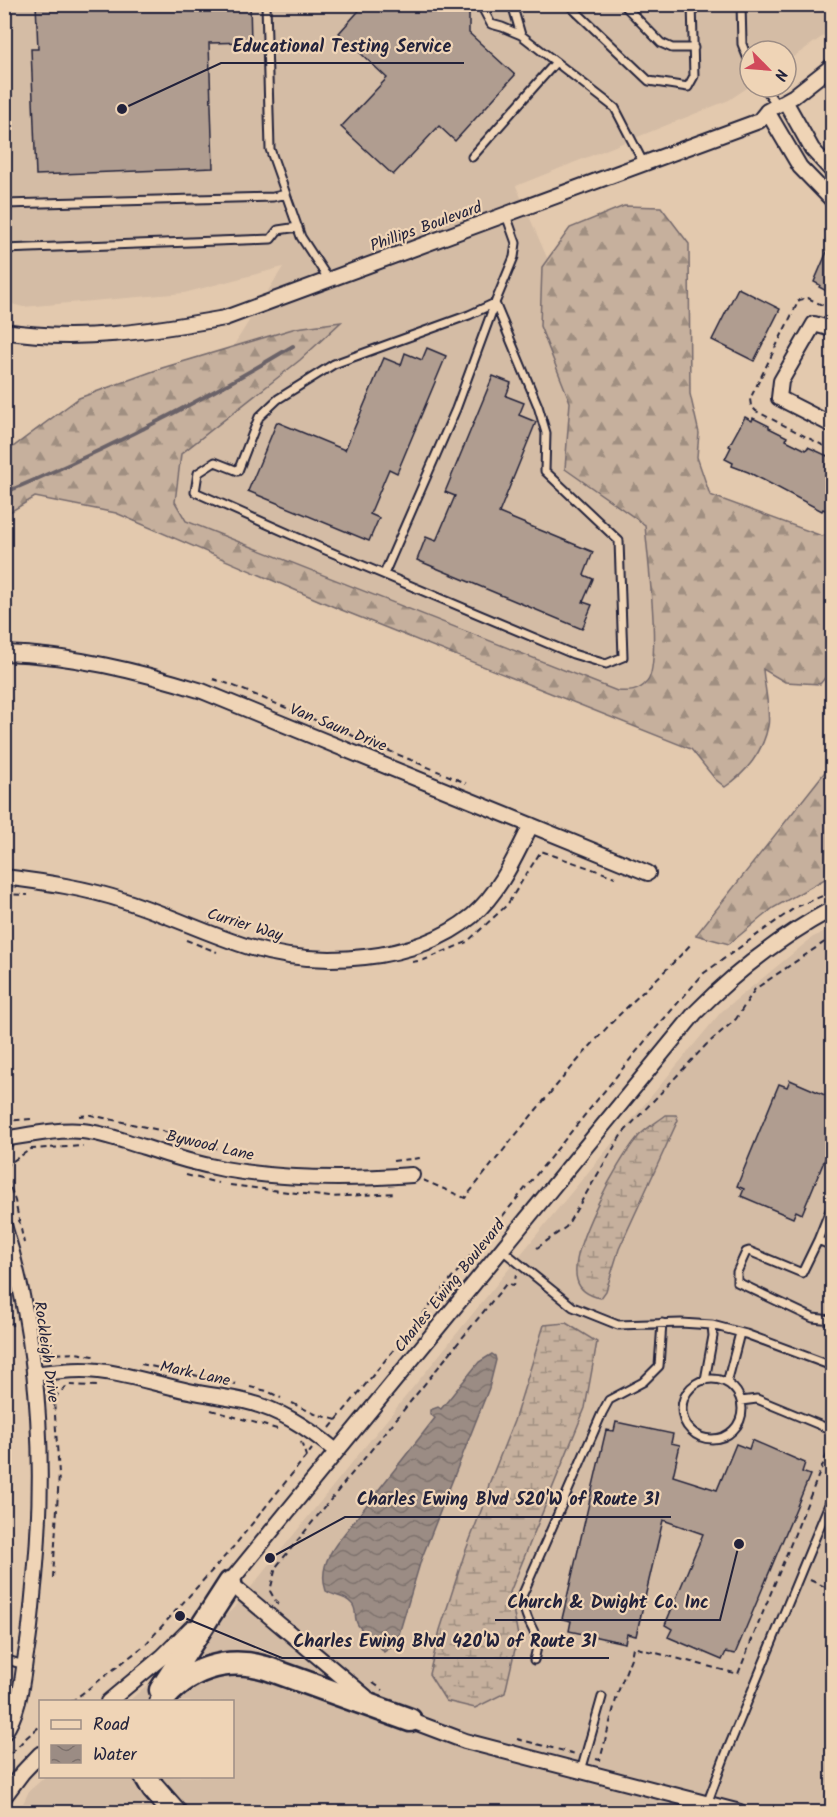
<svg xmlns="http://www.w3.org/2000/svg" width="837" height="1817" font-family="Kalam,sans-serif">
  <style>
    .built { fill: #d4bca5 }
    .forest { fill: url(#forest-firs); stroke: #74696c; stroke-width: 1.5 }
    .wetland { fill: url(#wetland-marsh); stroke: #74696c; stroke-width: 1.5 }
    .water { fill: url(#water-waves); stroke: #6b6267; stroke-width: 1.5 }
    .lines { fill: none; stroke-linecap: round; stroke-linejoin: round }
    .stream { stroke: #6b6267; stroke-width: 4 }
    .building { fill: #b09d90; stroke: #22223b; stroke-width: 1.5 }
    .lane-casing { stroke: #22223b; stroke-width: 11 }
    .street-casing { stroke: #22223b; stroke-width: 18 }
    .primary-casing { stroke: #22223b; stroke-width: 27 }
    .path { stroke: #22223b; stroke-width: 2; stroke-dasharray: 6 4.5; stroke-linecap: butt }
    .lane { stroke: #efd4b6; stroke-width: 7 }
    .street { stroke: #efd4b6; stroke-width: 14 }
    .primary { stroke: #efd4b6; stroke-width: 22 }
    .labels { text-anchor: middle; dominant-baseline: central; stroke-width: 4.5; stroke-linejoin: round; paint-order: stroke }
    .street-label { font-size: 16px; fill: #22223b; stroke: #efd4b6 }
    .leader { fill: none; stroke: #22223b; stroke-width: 2 }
    .callout-dot { fill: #22223b; stroke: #efd4b6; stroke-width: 2 }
    .callout-label { font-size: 18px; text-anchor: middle; font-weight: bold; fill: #22223b; stroke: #efd4b6; stroke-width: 4.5; stroke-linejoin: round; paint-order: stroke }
  </style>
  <defs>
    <pattern id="forest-firs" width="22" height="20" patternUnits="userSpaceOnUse" patternTransform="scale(1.5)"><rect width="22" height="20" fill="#c6b09d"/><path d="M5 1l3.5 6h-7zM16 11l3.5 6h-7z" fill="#a08f81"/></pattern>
    <pattern id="wetland-marsh" width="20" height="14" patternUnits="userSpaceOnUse" patternTransform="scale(1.5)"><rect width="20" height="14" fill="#c6b09d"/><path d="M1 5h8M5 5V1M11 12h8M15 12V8" fill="none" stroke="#a08f81"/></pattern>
    <pattern id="water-waves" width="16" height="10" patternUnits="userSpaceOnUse" patternTransform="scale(1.5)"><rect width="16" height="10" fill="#9b8c84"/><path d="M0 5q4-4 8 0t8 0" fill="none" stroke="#7e726d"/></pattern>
  </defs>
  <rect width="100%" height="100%" fill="#e3c9ae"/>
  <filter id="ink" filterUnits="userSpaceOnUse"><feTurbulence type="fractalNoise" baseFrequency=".0167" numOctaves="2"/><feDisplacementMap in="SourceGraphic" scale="12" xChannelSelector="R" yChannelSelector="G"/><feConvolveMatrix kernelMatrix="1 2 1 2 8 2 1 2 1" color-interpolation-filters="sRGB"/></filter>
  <g filter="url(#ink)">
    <path class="built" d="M 4,5 L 832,5 L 832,30 L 786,62 L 786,51 L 750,51 L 750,86 L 729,100 L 516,186 L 662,523 L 653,708 L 164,517 L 166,453 L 283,267 L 184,293 L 23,307 L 5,302 Z
      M 832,929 L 832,1812 L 564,1812 L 520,1808 L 482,1812 L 19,1812 L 29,1791 L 45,1777 L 232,1776 L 232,1702 L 129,1701 L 235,1607 L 556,1211 L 721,1012 L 813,937 Z"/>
    <path class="forest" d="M 624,206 L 661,207 L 689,244 L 690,394 L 699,433 L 697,457 L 710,495 L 822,536 L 832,533 L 832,669 L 820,684 L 785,682 L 763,669 C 764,684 771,714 768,726 C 763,752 746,773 725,787 L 715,779 L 691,749 L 339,609 L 116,513 L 35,497 L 5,515 L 5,453 L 79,398 L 162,368 L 296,328 L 341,322 L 300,360 L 181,454 L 175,502 L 186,521 L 617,691 C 629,692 638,692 647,682 C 662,665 647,552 645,525 L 565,469 L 570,402 L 540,326 L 542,267 L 570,228 Z
      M 832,763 L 832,875 L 773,908 L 729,944 L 696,935 Z"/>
    <path class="wetland" d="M 666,1115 L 676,1115 L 678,1120 L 619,1249 L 606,1291 L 601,1298 C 590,1296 580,1291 577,1280 C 568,1250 618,1161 637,1138 C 644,1129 657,1122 666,1115 Z
      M 566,1323 L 597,1342 L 585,1408 L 510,1592 L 518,1636 L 505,1693 L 475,1708 L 446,1701 L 429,1674 L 440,1630 L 464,1555 L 486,1498 L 489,1484 L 514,1421 L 544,1325 Z"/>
    <path class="water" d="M 492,1354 L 495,1356 L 496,1360 L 489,1388 L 421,1560 L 399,1634 L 394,1645 L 384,1652 C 378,1642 365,1635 358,1625 C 353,1617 358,1609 351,1603 C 344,1595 335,1597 326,1591 C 320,1573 326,1558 337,1543 L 435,1418 L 430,1414 L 430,1410 L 438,1407 L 441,1409 L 479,1362 Z"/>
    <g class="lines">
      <path class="stream" d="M 4,493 C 104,451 200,402 293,346"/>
    </g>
    <path class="building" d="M 36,4 L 250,4 L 251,42 L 209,43 L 213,168 L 36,175 L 31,49 L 38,49 Z
      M 365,4 L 469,4 L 469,33 L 515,75 L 455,141 L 439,126 L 393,175 L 341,127 L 387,78 L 339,33 Z
      M 832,240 L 832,294 L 819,287 L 820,285 L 814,282 Z
      M 738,288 L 780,309 L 754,361 L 712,340 Z
      M 427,348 L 446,356 L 397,473 L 389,469 L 370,514 L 379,518 L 369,541 L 248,491 L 277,422 L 345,450 L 384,358 L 401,365 L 405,353 L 422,360 Z
      M 493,376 L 511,383 L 506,396 L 524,403 L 519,415 L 536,422 L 499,513 L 593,552 L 584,575 L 593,579 L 583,602 L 592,605 L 582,629 L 417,560 L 426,537 L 436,541 L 455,496 L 445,492 Z
      M 745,417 L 752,421 L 753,418 L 769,426 L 769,428 L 787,437 L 786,440 L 806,450 L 808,447 L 832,458 L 832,513 L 823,509 L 822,511 L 748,472 L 732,466 L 733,463 L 725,459 L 731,447 L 729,446 Z
      M 790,1080 L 832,1098 L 832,1142 L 802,1214 L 796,1211 L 793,1218 L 741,1196 L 744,1189 L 737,1186 L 779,1084 L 787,1087 Z
      M 616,1422 L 673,1434 L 671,1443 L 680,1445 L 673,1476 L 717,1490 L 736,1444 L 749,1449 L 752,1440 L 805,1463 L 802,1472 L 810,1475 L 735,1654 L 726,1652 L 722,1660 L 668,1637 L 672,1629 L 665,1625 L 703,1534 L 663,1520 L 636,1636 L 627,1634 L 625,1643 L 569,1631 L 571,1621 L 562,1619 L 606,1430 L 614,1431 Z"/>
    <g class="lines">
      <defs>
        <path id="lane" d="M 266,4 L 270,149 L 301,237 L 329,280
          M 485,4 L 484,11 L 491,24 L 502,27 L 521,35 L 615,108 L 644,164
          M 512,4 L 521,35
          M 568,4 L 649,81 L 688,87 L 694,76 L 692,4
          M 623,4 L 661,43 L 672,48 L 694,48
          M 741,4 L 742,44 L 750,64
          M 764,87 L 777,105
          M 472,157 L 556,62
          M 4,204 L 273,197 L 286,194
          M 4,249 L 271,239 L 278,230 L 298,227
          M 495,303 L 469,315 L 334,364 L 278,399 L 259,417 L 238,471 L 215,462 L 198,473 L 195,492 L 321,548 L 573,654 L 606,664 L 623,657 L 619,541 L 545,471 L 546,433 L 538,406 L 495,303 L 514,257 L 516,243 L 506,215
          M 384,574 L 456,409 L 495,303
          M 832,1205 L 818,1240 L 832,1246
          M 818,1240 L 802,1273 L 749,1251 L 746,1252 L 737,1272 L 737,1282 L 813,1318 L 832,1320
          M 501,1249 L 573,1307 L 618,1325 L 681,1323 L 712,1325 L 746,1334 L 832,1366
          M682 1409a30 30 0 1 1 60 0a30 30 0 1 1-60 0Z
          M 705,1380 L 713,1336 L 712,1325
          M 727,1383 L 740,1333
          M 741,1401 L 757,1399 L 832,1430
          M 4,1659 L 24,1665
          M 534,1660 C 542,1633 531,1633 525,1611 C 523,1606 523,1601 522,1596 L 602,1413 L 609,1400 L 643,1382 L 659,1366 L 662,1323
          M 581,1771 L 602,1697
          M 707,1804 L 725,1756 L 832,1497"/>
        <path id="street" d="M 785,101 L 812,149 L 832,171
          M 767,111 L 800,167 L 832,200
          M 832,329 L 814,324 L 781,381 L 779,398 L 832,425
          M 4,331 C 79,343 151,331 225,318 L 759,121 L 767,111 L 794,96 L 832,66
          M 4,653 C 72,655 138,671 202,691 L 648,873
          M 4,877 C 45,882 86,888 125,901 C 167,914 207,934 249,947 C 317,968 415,963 472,916 C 500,892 515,857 531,825
          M 4,1139 C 30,1135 56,1129 82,1131 C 104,1133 123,1141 144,1147 C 170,1156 197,1164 224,1169 C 287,1180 348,1180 412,1175
          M 4,1225 C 39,1339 46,1459 35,1577 C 32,1603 31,1629 26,1654 C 22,1680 20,1711 4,1733
          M 34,1374 C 50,1372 65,1370 81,1370 C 117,1370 154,1384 189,1391 C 207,1395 226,1397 244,1401 C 280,1409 308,1428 336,1451
          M 230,1583 L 366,1697
          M 225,1588 L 695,1013 C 736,971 780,937 832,909
          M 108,1702 L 162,1657 L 191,1628
          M 404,1718 L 465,1741 L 740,1812
          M 4,1797 L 22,1773 L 40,1754"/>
        <path id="primary" d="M 161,1690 L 230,1583
          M 161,1702 C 187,1669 226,1656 266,1668 L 410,1720
          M 146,1776 L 153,1788 L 174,1812"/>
      </defs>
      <use href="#lane" class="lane-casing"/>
      <use href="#street" class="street-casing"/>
      <use href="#primary" class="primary-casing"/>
      <path class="path" d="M 832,310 L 808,298 L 799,300 L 750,399 L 751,406 L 756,411 L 832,450
        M 213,679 L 229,684 L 466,783
        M 4,894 L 28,895
        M 186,940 L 217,952
        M 412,962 L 424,960 L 467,942 L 507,905 L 541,851 L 615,877
        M 79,1116 L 91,1115 L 159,1130 L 245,1157
        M 4,1121 L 32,1119
        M 393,1161 L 420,1158
        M 4,1167 L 31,1149 L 83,1146
        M 4,1168 L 15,1201 L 24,1243
        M 186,1175 L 218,1183
        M 423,1180 L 465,1198 C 510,1142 555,1085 603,1032 C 631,1001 663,975 691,944
        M 230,1185 L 330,1197 L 396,1193
        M 537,1248 L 566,1227 L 622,1134 L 706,1045 L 736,1019 L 755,989 L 832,937
        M 8,1302 L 12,1326
        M 42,1328 L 53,1354 L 76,1353 L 94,1356
        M 141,1364 L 236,1384
        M 250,1387 L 267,1391 L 281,1398
        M 54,1398 L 68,1385 L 97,1386
        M 292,1403 L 315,1414 L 337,1420
        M 211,1410 L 277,1429
        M 330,1428 L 650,1035 L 704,973 L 796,907 L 832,892
        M 301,1442 L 306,1456
        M 53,1578 L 59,1474 L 53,1386
        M 810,1580 L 832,1590
        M 278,1605 L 270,1591 L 276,1567 L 506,1284 L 514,1285 L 516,1275
        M 373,1683 L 383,1690
        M 4,1692 L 7,1680
        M 71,1702 L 144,1646 L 235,1545 L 312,1449
        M 517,1739 L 576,1754
        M 596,1759 L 600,1760 L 618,1692 L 631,1658 L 633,1647 L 738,1674 L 828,1452
        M 4,1761 L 26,1738 L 40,1726"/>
      <use href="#lane" class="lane"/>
      <use href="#street" class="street"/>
      <use href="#primary" class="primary"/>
    </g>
  </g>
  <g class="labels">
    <g class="street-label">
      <text transform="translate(426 227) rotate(-20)">Phillips Boulevard</text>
      <text transform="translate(338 728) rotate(22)">Van Saun Drive</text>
      <text transform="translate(245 925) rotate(17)">Currier Way</text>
      <text transform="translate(210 1146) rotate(13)">Bywood Lane</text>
      <text transform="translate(450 1286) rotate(-51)">Charles Ewing Boulevard</text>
      <text transform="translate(46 1352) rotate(82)">Rockleigh Drive</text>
      <text transform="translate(195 1374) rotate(12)">Mark Lane</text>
    </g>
  </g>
  <path class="leader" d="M122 109L221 63H464M270 1558L345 1517H671M739 1544L720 1620H495M180 1616L282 1658H609"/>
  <g class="callout-dot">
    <circle cx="122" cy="109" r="6"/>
    <circle cx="270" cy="1558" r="6"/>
    <circle cx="739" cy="1544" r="6"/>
    <circle cx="180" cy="1616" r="6"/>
  </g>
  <g class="callout-label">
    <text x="342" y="52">Educational Testing Service</text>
    <text x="508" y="1505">Charles Ewing Blvd 520'W of Route 31</text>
    <text x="608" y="1608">Church &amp; Dwight Co. Inc</text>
    <text x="445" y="1647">Charles Ewing Blvd 420'W of Route 31</text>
  </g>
  <rect width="837" height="1817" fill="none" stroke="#efd4b6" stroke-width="24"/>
  <rect x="12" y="12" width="813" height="1793" fill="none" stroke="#22223b" stroke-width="2" filter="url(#ink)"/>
  <rect x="39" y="1700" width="195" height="78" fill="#efd4b6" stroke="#9d8d85" stroke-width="1.5"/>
  <rect x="51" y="1720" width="30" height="9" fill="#efd4b6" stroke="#9d8d85" stroke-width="1.5"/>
  <text x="93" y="1730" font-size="18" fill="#22223b">Road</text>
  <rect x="51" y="1745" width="30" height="18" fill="url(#water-waves)" stroke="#9d8d85" stroke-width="1.5"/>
  <text x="93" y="1760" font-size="18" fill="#22223b">Water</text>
  <g transform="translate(768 69) rotate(115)"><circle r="28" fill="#efd4b6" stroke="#9d8d85" stroke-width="1.5"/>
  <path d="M0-4.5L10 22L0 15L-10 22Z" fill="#d1495b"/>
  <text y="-9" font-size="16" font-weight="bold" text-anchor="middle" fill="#22223b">N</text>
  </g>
</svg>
